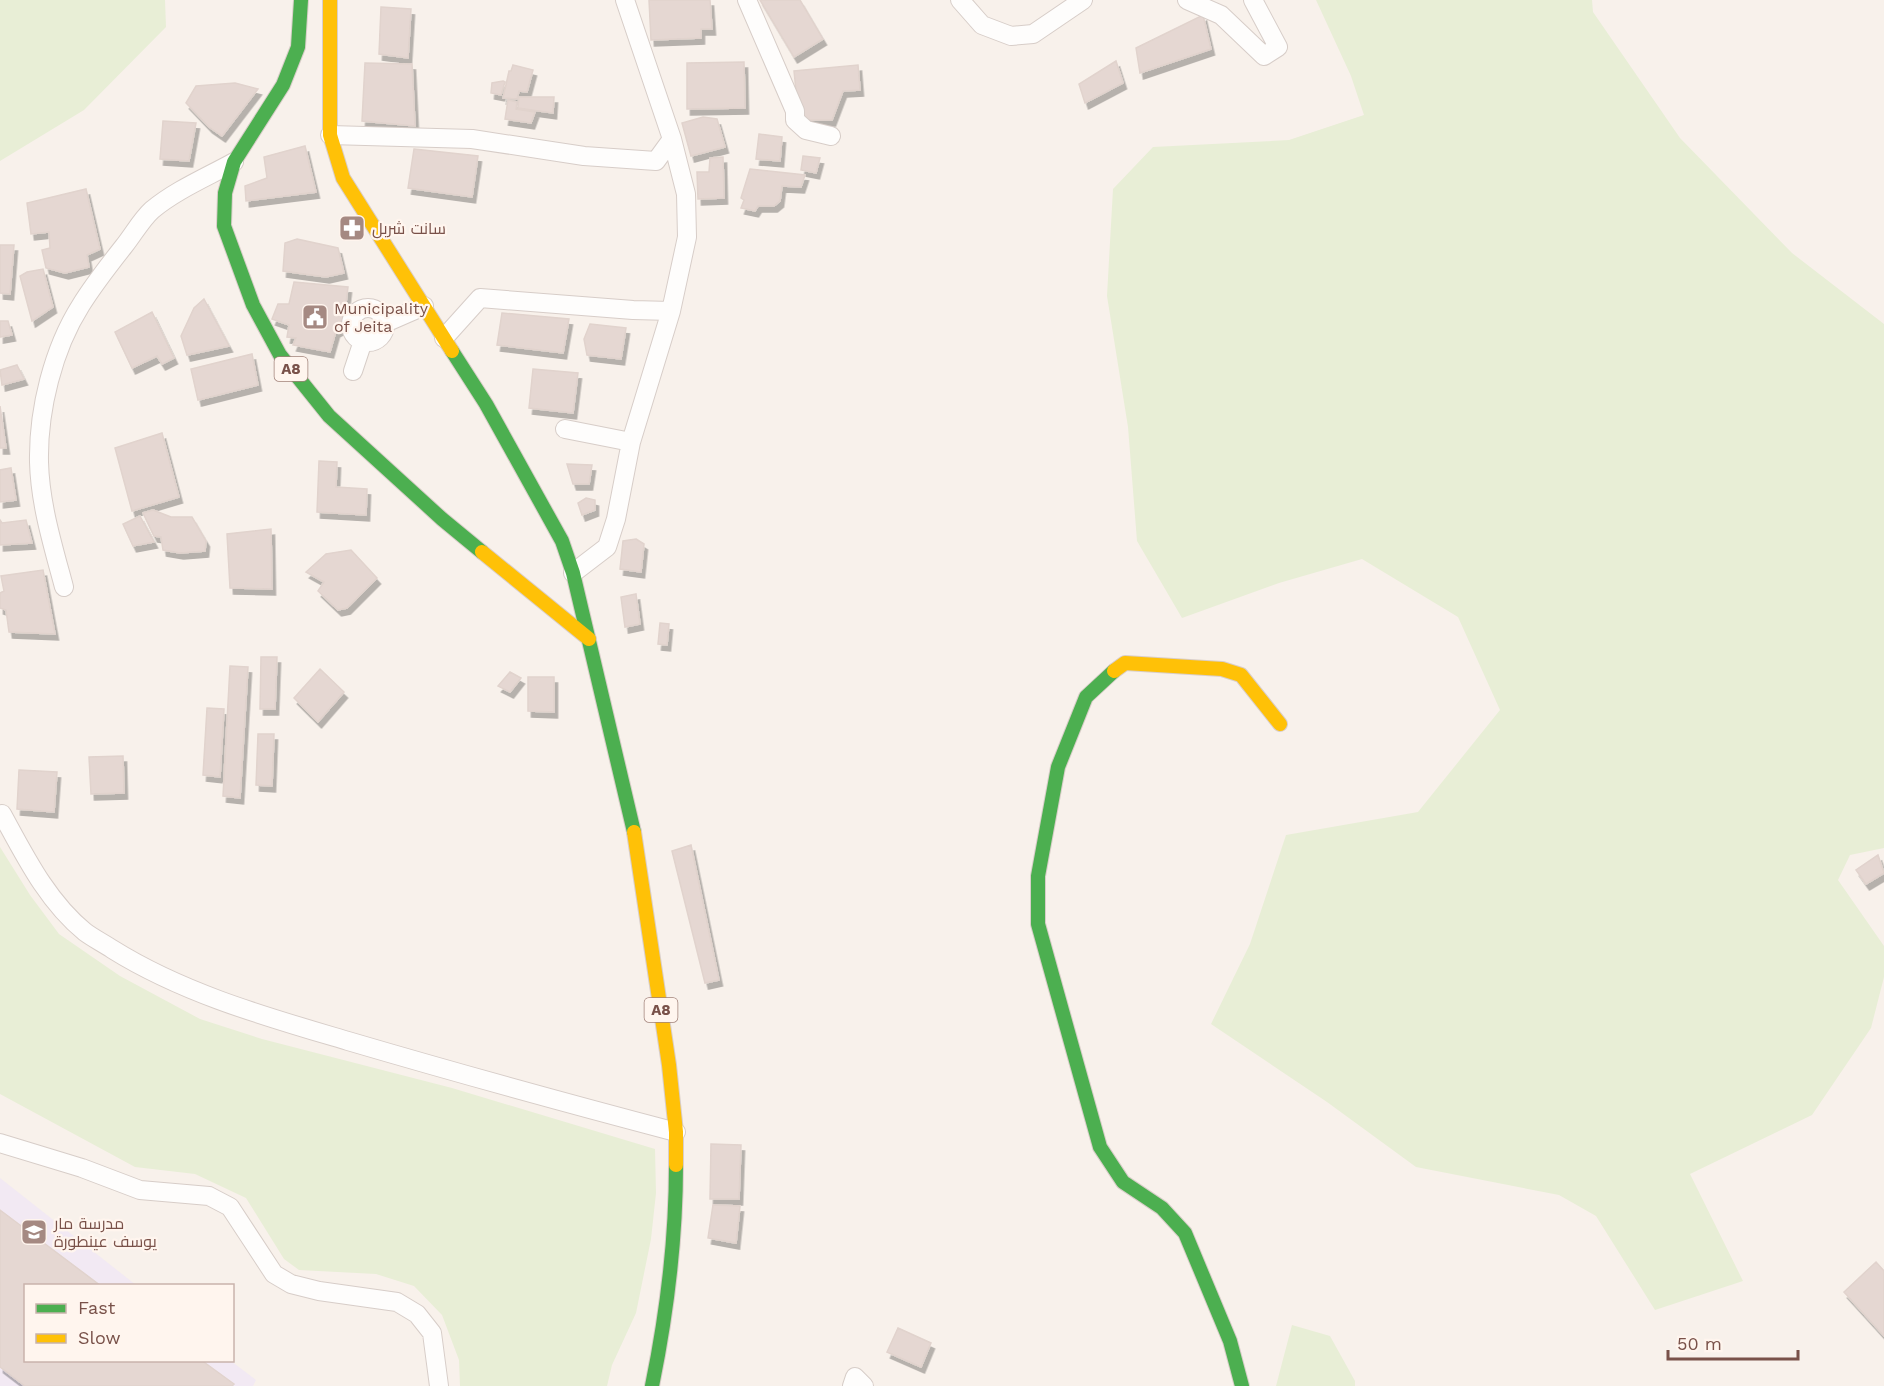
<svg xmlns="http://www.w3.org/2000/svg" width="1884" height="1386" font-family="'Work Sans',Cairo,sans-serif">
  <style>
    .education { fill: #f2e9f3 }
    .green { fill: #e8eed6 }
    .building { fill: #e5d7d2; stroke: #e1d3cd; stroke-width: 1.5; filter: url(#shadow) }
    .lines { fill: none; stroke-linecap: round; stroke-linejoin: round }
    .street-casing { stroke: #d7cdc8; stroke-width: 20 }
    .fast-casing { stroke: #d9cec9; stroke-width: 16 }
    .slow-casing { stroke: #d9cec9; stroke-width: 16 }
    .street { stroke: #fefdfc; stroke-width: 18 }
    .fast { stroke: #4caf50; stroke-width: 14 }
    .slow { stroke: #ffc107; stroke-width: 14 }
    .labels { text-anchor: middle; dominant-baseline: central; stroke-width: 4.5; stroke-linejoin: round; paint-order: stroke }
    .shield { fill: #fff5ee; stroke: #a1827a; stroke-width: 1.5 }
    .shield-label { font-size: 15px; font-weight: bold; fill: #795149 }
    .poi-label { font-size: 16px; fill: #795149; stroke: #fff5ee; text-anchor: start }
  </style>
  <defs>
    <filter id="shadow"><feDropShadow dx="3.5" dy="6" stdDeviation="0" flood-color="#0004"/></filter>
  </defs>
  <rect width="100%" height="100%" fill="#f8f1eb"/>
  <path class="education" d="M 0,1178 L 136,1285 L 26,1286 L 26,1360 L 231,1361 L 256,1380 L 253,1386 L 0,1386 Z"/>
  <path class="green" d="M 0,0 L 165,0 L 166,27 L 84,110 L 0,161 Z
    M 1316,0 L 1592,0 L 1593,12 L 1680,138 L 1792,253 L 1884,324 L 1884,848 L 1850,855 L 1838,880 L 1884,946 L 1884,977 L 1871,1028 L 1812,1115 L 1690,1174 L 1743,1281 L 1655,1310 L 1596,1216 L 1559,1195 L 1416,1167 L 1327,1102 L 1211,1024 L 1250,944 L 1286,835 L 1418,812 L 1500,710 L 1458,617 L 1362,559 L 1279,583 L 1182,618 L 1137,541 L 1128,427 L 1107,296 L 1113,189 L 1153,147 L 1289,140 L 1364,115 L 1351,76 Z
    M 0,847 L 30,895 L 59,934 L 120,976 L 200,1019 L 262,1039 L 452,1088 L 655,1149 L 656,1193 L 651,1239 L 636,1313 L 612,1365 L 607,1386 L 460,1386 L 459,1360 L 442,1315 L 414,1286 L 376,1274 L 299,1270 L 284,1259 L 246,1198 L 195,1174 L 135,1167 L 0,1094 Z
    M 1292,1325 L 1330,1336 L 1355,1381 L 1355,1386 L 1276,1386 Z"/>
  <path class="building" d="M 649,0 L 710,0 L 712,29 L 701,29 L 701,38 L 651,40 Z
    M 760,0 L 800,0 L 823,39 L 794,57 Z
    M 381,7 L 411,9 L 408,58 L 379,54 Z
    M 1203,15 L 1211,49 L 1140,73 L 1136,48 Z
    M 1116,61 L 1123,83 L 1085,103 L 1079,84 Z
    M 744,62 L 745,108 L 687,109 L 687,63 Z
    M 365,63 L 412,64 L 415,126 L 362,121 Z
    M 513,65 L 533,70 L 527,92 L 519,91 L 517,99 L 503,98 L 509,71 L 511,71 Z
    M 858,65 L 860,90 L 843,91 L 832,120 L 799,120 L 794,71 Z
    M 503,81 L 505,82 L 501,95 L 491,93 L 492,83 Z
    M 235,83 L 258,89 L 222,136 L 209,127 L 186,103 L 196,86 Z
    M 519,97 L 554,97 L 553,113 L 518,108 Z
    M 508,100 L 517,102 L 516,109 L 535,112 L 531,123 L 505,119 Z
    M 703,117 L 717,119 L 725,147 L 691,156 L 682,123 Z
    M 163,121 L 196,123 L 189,161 L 160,159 Z
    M 759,134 L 782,137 L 780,161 L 756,159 Z
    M 305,146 L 316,192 L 246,201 L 245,186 L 267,178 L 264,157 Z
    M 414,149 L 478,156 L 472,197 L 408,188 Z
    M 803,156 L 820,158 L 816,173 L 801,170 Z
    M 723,157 L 724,198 L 698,199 L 697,172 L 709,172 L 710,158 Z
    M 750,169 L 805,175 L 801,187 L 782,186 L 780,201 L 774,206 L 758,206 L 755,211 L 741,208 L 744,200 L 741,198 Z
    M 86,189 L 100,249 L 87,255 L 89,267 L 65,273 L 46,268 L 42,250 L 50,248 L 49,232 L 31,234 L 27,203 Z
    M 297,239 L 338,248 L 344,273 L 326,277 L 283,271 L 285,243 Z
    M 0,245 L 14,245 L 10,294 L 0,293 Z
    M 43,269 L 53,307 L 32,321 L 20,276 L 27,272 Z
    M 294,282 L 348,287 L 343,327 L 336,331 L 330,352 L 293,345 L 296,338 L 287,337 L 289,325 L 272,319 L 278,304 L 289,304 Z
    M 204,299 L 229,346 L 187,355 L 181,336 L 194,308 Z
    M 152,312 L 174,358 L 162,364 L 157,356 L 132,368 L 115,332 Z
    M 502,313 L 569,319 L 563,353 L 497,345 Z
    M 0,321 L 8,321 L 12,335 L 0,337 Z
    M 590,324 L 626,328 L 621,359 L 587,355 L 584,339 Z
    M 252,354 L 258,385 L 198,400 L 191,369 Z
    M 17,365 L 24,379 L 2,385 L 0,370 Z
    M 533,369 L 578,373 L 573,413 L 529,408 Z
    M 0,406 L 6,448 L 0,448 Z
    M 162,433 L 179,497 L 132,511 L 115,448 Z
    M 319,461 L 337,462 L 336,487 L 367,489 L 366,515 L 317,512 Z
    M 567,464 L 592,465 L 589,484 L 573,484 Z
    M 11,468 L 16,500 L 0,502 L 0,470 Z
    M 586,498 L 595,500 L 595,510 L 582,515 L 578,503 Z
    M 153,510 L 171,517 L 192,517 L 206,541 L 205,551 L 180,553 L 163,550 L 161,537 L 154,536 L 143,513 Z
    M 140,516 L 154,542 L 133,546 L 123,524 Z
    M 0,520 L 2,523 L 26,520 L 32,543 L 0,545 Z
    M 271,529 L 272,589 L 230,588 L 227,534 Z
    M 636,539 L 644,544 L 641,572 L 620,569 L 623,541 Z
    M 351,550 L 377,578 L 347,608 L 338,610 L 318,591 L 324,582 L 306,572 L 326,554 Z
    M 43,570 L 55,634 L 9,632 L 6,610 L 0,608 L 0,593 L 4,591 L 1,576 Z
    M 636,594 L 640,624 L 625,627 L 621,597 Z
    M 660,623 L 669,624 L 667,645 L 658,644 Z
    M 261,657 L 277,657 L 275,709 L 260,709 Z
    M 230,666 L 248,667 L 240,798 L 223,796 Z
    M 320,669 L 344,692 L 318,722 L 294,698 Z
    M 510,672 L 521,678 L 510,692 L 498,686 Z
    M 528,677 L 554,677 L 554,712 L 528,711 Z
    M 207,708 L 224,709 L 220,777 L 203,775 Z
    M 258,734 L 274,734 L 272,786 L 256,785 Z
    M 123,756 L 124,793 L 91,794 L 89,757 Z
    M 19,770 L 57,772 L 54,812 L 17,809 Z
    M 691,845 L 719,980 L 705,983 L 672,851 Z
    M 1878,855 L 1884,873 L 1866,884 L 1856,870 Z
    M 711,1144 L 741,1145 L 739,1199 L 710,1199 Z
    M 713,1205 L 740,1206 L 736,1243 L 708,1238 Z
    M 0,1210 L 101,1286 L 26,1286 L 26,1360 L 201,1360 L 234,1384 L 232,1386 L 25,1386 L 0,1367 Z
    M 1876,1262 L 1884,1271 L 1884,1336 L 1844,1292 Z
    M 898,1328 L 931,1343 L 921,1367 L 887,1352 Z"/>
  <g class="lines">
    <defs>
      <path id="street" d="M 747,0 L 795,111 L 795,120 L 806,130 L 831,136
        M 960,0 L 982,25 L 1011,36 L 1033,34 L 1083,0
        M 1187,0 L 1221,15 L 1264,56 L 1278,47 L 1253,0
        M 330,135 L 472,139 L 584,156 L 656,161 L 672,139
        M351 325a17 17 0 1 1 34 0a17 17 0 1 1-34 0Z
        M 385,323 L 424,306
        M 444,338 L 480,298 L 633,310 L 671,311
        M 353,371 L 363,341
        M 565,429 L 631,442
        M 573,573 L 607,547 L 616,519 L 631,442 L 671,311 L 687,237 L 686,194 L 672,139 L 625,0
        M 64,587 C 53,546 40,504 39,462 C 38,410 53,349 81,305 C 94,284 109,265 124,246 C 133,235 141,220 152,210 C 176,190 207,177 234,162
        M 2,814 C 25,856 47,901 85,932 C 93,938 103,943 112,949 C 184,994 267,1017 348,1041 C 457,1073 566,1103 676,1132
        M 0,1143 L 82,1168 L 140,1190 L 209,1196 L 230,1207 L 274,1274 L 291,1284 L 319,1291 L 397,1302 L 417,1314 L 432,1333 L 439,1386
        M 852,1386 L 855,1377 L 864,1386"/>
      <path id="fast" d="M 301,0 L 298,47 L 283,85 L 234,162 L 225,193 L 224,226 L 253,305 L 280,355 L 329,416 L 442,519 L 482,552
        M 452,351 L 486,404 L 562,541 L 573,573 L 634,832
        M 1114,671 L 1086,697 L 1058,767 L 1038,876 L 1038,924 L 1100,1147 L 1123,1182 L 1162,1208 L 1185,1233 L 1230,1341 L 1242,1386
        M 652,1386 C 667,1313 676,1240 676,1165"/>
      <path id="slow" d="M 330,0 L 330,135 L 343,178 L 452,351
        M 482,552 L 589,639
        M 1114,671 L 1125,663 L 1222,669 L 1241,675 L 1280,724
        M 634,832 L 669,1065 L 676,1132 L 676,1165"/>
    </defs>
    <use href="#street" class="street-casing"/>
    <use href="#fast" class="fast-casing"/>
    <use href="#slow" class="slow-casing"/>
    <use href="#street" class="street"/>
    <use href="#fast" class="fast"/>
    <use href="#slow" class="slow"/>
  </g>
  <defs>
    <symbol id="pharmacy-square" viewBox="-11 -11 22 22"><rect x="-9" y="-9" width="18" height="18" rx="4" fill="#a58982" stroke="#fff5ee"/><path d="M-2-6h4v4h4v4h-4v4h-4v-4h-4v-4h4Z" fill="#fff"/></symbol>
    <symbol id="civic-square" viewBox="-11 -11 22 22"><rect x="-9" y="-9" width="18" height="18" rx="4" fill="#a58982" stroke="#fff5ee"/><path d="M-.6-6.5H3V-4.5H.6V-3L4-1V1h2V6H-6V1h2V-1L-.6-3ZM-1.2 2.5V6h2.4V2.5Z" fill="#fff"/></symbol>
    <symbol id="school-square" viewBox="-11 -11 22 22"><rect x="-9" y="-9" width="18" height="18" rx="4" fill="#a58982" stroke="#fff5ee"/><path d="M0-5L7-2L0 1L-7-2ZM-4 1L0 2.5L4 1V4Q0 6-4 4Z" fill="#fff"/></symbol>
  </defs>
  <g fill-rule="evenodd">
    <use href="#pharmacy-square" x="337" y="213" width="30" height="30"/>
    <use href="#civic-square" x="300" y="302" width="30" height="30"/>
    <use href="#school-square" x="19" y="1217" width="30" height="30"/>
  </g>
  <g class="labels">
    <g class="shield">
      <rect x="274.5" y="357" width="33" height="24" rx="4.5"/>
      <rect x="644.5" y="998" width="33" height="24" rx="4.5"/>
    </g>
    <g class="shield-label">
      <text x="291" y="369">A8</text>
      <text x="661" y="1010">A8</text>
    </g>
    <g class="poi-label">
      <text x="372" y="228">سانت شربل</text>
      <text x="334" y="308">Municipality<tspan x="334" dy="18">of Jeita</tspan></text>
      <text x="54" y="1223">مدرسة مار<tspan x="54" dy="18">يوسف عينطورة</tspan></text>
    </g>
  </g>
  <rect x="24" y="1284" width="210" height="78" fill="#fff5ee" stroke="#c9b3ac" stroke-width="1.5"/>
  <rect x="36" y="1304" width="30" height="9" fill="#4caf50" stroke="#c9b3ac" stroke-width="1.5"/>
  <text x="78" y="1314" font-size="18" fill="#795149">Fast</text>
  <rect x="36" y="1334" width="30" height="9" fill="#ffc107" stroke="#c9b3ac" stroke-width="1.5"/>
  <text x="78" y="1344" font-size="18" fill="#795149">Slow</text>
  <path d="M1668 1350v9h130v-9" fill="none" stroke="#795149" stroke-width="3"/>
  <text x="1677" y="1350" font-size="18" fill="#795149" stroke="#fff5ee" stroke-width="4.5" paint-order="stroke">50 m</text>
</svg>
